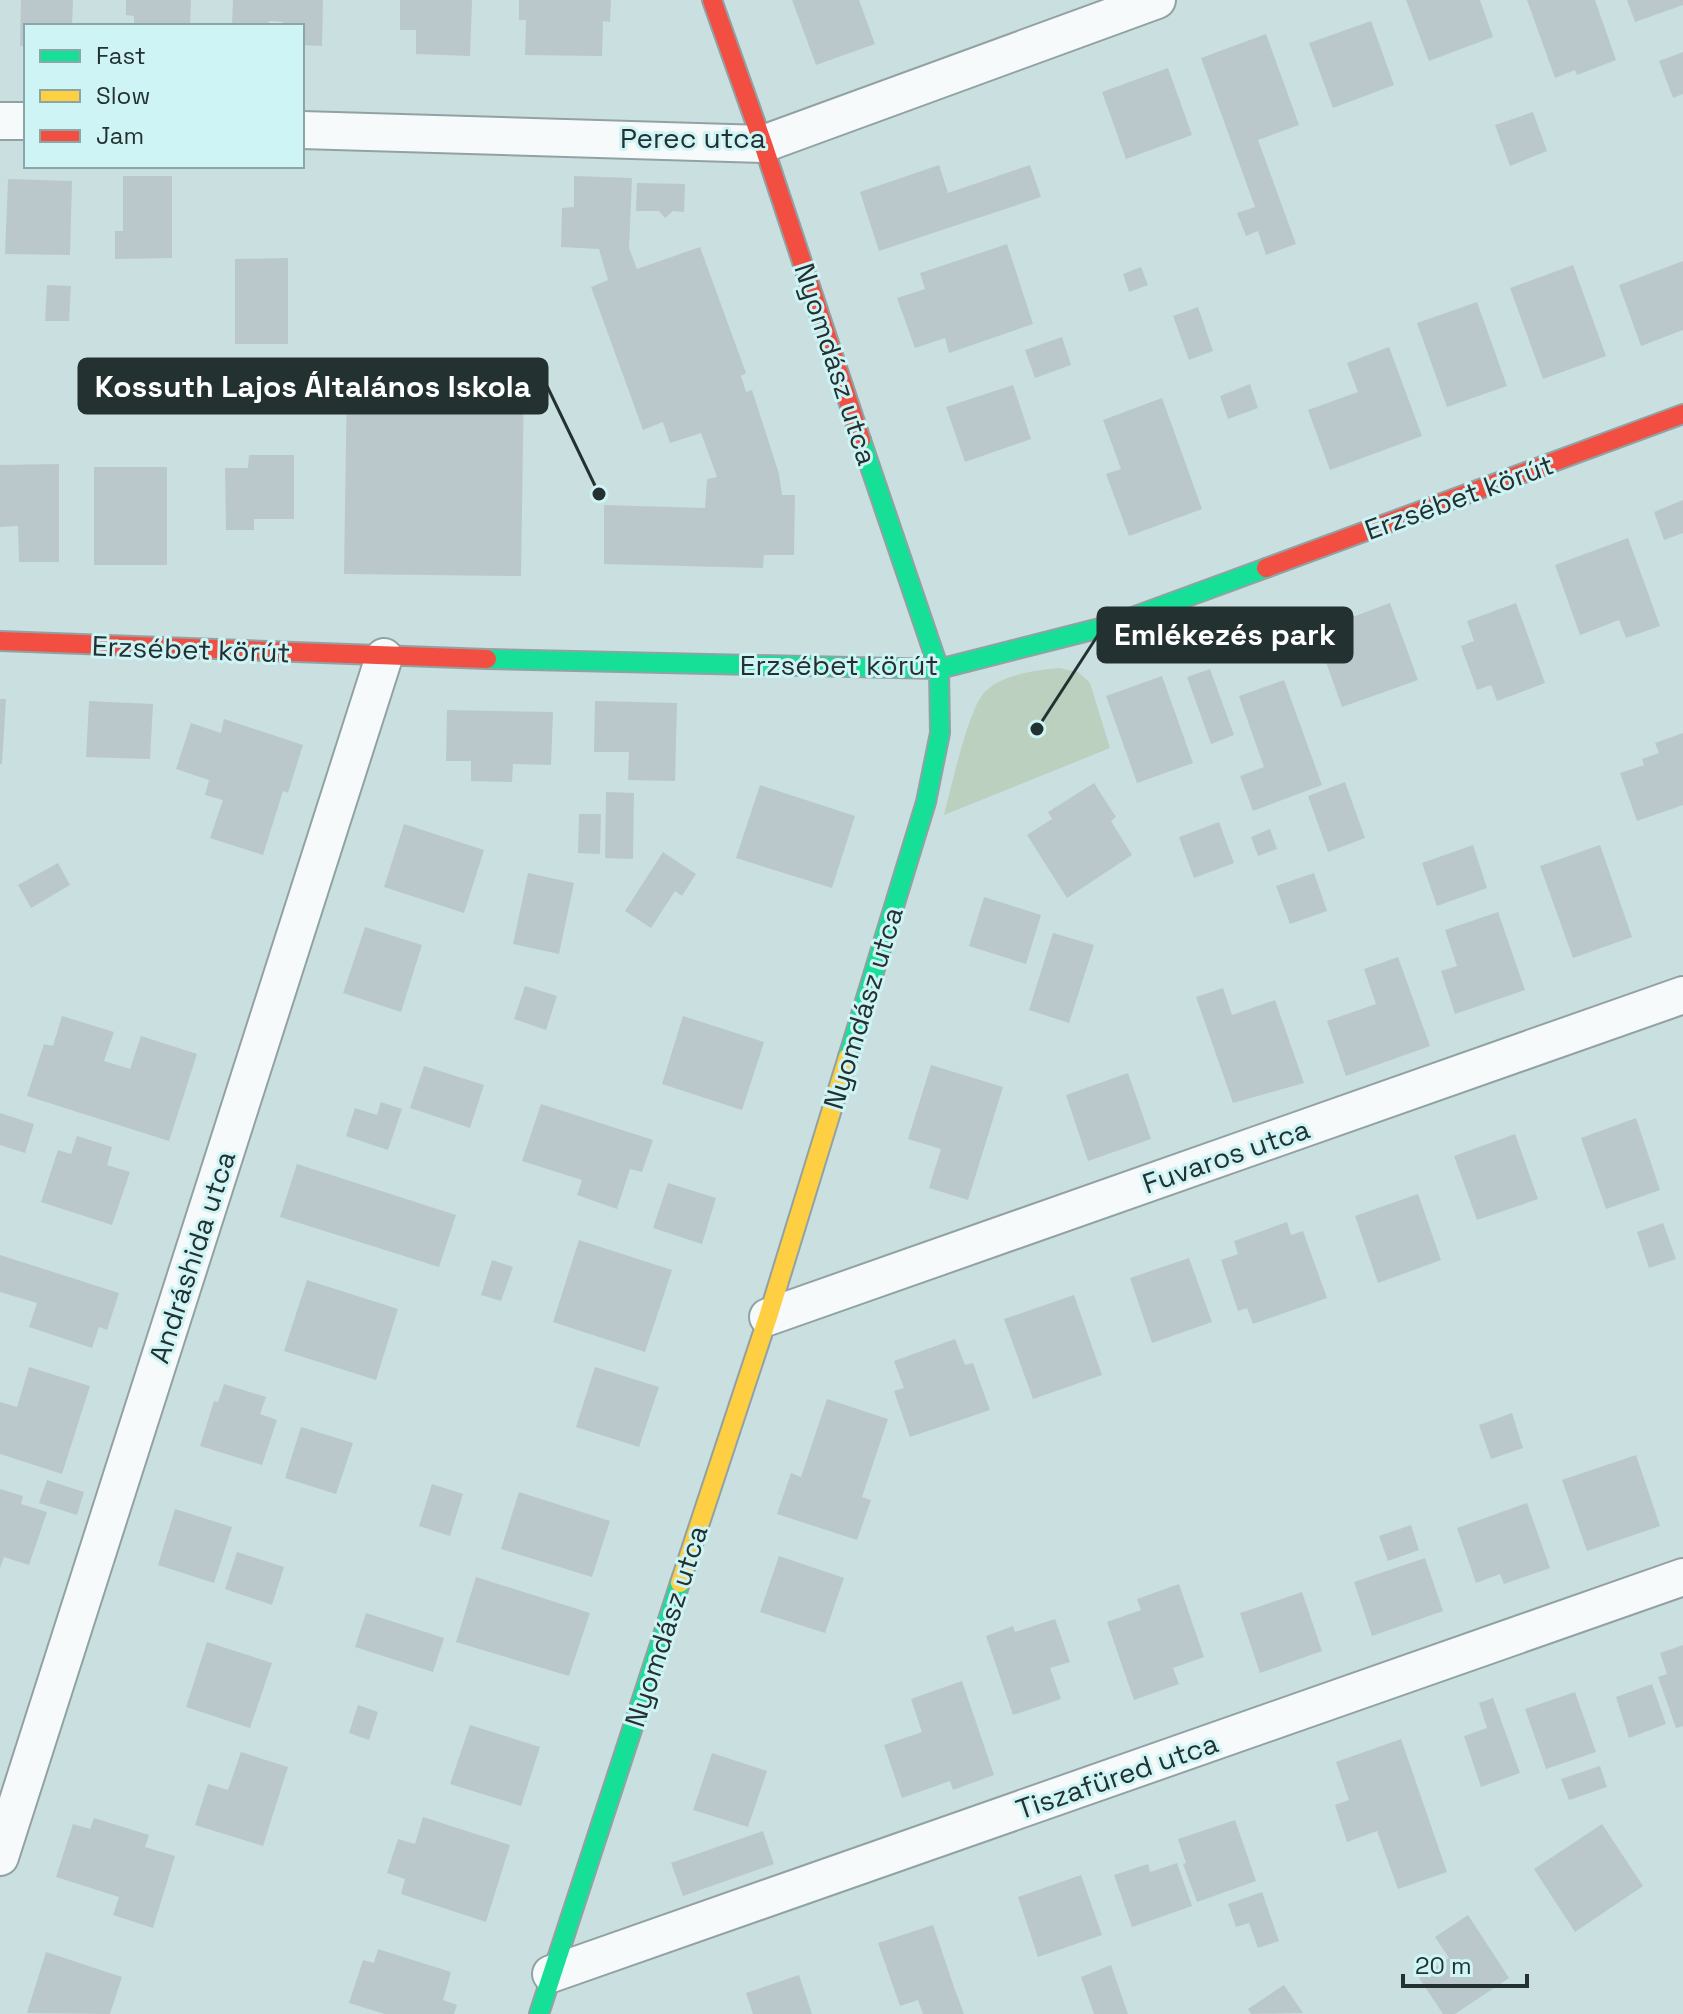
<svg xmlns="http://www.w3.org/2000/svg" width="1683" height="2014" font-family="'Space Grotesk',sans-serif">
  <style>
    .green { fill: #bbd0bf }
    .building { fill: #bac8cc }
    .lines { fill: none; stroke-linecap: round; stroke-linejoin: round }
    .street-casing { stroke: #92a2a4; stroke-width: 40 }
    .fast-casing { stroke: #92a2a4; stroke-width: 22 }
    .slow-casing { stroke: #92a2a4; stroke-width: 22 }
    .jam-casing { stroke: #92a2a4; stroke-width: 22 }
    .street { stroke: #f7fafa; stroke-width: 36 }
    .fast { stroke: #16e098; stroke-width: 18 }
    .slow { stroke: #ffcf43; stroke-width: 18 }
    .jam { stroke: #f24e42; stroke-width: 18 }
    .labels { text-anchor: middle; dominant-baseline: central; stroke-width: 6; stroke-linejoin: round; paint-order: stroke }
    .street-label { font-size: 28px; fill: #233131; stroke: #cff4f5 }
    .leader { fill: none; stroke: #233131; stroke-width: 3 }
    .callout-dot { fill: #233131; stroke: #cff4f5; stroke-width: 3 }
    .callout { fill: #233131; stroke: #233131; stroke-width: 3 }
    .callout-label { font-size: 30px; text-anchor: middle; font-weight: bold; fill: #fff }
  </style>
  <rect width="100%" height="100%" fill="#cadfe0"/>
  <path class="green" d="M 1059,668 L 1078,672 L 1090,683 L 1110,748 L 944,815 C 951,788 968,712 983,694 C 998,675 1036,670 1059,668 Z"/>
  <path class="building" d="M 21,0 L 73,0 L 72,26 L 26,26 L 26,46 L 20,46 Z
    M 126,0 L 191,0 L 190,26 L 134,26 L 134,16 L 126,15 Z
    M 233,0 L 323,0 L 322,46 L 302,45 L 302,26 L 282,26 L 283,22 L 269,21 L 269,26 L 232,26 Z
    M 400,0 L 472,0 L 470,56 L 416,54 L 416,30 L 400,30 Z
    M 519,0 L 611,0 L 610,22 L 603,21 L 602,56 L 525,55 L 526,20 L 519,20 Z
    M 792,0 L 859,0 L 875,44 L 816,65 Z
    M 1406,0 L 1480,0 L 1493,37 L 1429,61 Z
    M 1527,0 L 1595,0 L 1616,60 L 1577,75 L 1575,70 L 1555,78 Z
    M 1627,0 L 1683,0 L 1683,5 L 1635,22 Z
    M 1371,21 L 1394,85 L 1333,108 L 1309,43 Z
    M 1266,34 L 1299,125 L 1258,140 L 1296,244 L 1266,255 L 1258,231 L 1246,236 L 1237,213 L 1255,207 L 1201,58 Z
    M 1683,52 L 1683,94 L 1673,98 L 1659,61 Z
    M 1168,68 L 1192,135 L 1126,159 L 1102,92 Z
    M 1533,112 L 1547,151 L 1510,166 L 1495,125 Z
    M 939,165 L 948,193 L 1030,165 L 1041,197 L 879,251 L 860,192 Z
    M 123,176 L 172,176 L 172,258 L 115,259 L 115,231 L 123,231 Z
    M 574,176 L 632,178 L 629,248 L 637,269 L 700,247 L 746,373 L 741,376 L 746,392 L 752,390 L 779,474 L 782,495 L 795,495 L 794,555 L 764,555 L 763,568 L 604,564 L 604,505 L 705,508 L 707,479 L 717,477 L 701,433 L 670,443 L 663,422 L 643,430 L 591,287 L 608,280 L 599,249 L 561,247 L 562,208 L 574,207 Z
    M 8,179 L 72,181 L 70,255 L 5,254 Z
    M 637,183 L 685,184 L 684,212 L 673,211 L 665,218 L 659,211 L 636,211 Z
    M 1007,244 L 1033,324 L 949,353 L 945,338 L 915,348 L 897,298 L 925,289 L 920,273 Z
    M 288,258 L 288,344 L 235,344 L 235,259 Z
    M 1683,261 L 1683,330 L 1641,346 L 1619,285 Z
    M 1573,265 L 1606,356 L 1543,379 L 1510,288 Z
    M 1141,267 L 1148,285 L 1129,292 L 1123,274 Z
    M 47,285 L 71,286 L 69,321 L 45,321 Z
    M 1477,302 L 1507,386 L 1447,407 L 1417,323 Z
    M 1198,307 L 1213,351 L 1189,360 L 1173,316 Z
    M 1062,337 L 1071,365 L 1035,378 L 1025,350 Z
    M 1389,347 L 1422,436 L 1330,470 L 1308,410 L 1358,392 L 1347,363 Z
    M 347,376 L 524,378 L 521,576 L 344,574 Z
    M 1250,384 L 1258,408 L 1228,419 L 1220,396 Z
    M 1013,385 L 1031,439 L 965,462 L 946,407 Z
    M 1162,398 L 1202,509 L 1129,536 L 1106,474 L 1121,469 L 1103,420 Z
    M 249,455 L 294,455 L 294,519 L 254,519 L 254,530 L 226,530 L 225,468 L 248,468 Z
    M 59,464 L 59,562 L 19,562 L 18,526 L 0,527 L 0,465 Z
    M 94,467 L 167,467 L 167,565 L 94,565 Z
    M 1683,500 L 1683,533 L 1664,540 L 1654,512 Z
    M 1628,538 L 1660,626 L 1626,638 L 1619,620 L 1580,635 L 1555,565 Z
    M 1390,603 L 1418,680 L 1342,707 L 1315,631 Z
    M 1516,603 L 1545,683 L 1497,701 L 1491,685 L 1477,690 L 1461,646 L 1474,641 L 1467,621 Z
    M 1210,669 L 1234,735 L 1211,744 L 1187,677 Z
    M 1162,676 L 1193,763 L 1137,783 L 1106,696 Z
    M 1284,680 L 1322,785 L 1253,811 L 1240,776 L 1264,767 L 1239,696 Z
    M 0,699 L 6,699 L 2,764 L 0,764 Z
    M 89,701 L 153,704 L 150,759 L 86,757 Z
    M 595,701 L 677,703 L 675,781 L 628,780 L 629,752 L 594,752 Z
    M 447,710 L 553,712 L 551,765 L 513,764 L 512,782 L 471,781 L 471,761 L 446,761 Z
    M 224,719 L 303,745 L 288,793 L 283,791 L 263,855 L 210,838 L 223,800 L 205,795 L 209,780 L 176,769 L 191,723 L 221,733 Z
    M 1683,733 L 1683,805 L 1637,821 L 1620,773 L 1644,765 L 1642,759 L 1659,753 L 1655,743 Z
    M 1345,782 L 1365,838 L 1328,852 L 1308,796 Z
    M 1094,783 L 1116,817 L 1111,821 L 1132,855 L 1067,898 L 1027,835 L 1052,819 L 1048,812 Z
    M 760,785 L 855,816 L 832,888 L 736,858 Z
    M 606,792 L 634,793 L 633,859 L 605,858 Z
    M 579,814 L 601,814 L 600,854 L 578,853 Z
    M 1219,822 L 1234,863 L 1194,878 L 1179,837 Z
    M 404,824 L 484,850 L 464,913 L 384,887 Z
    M 1270,829 L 1277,849 L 1258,856 L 1251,837 Z
    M 1473,845 L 1487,888 L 1437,906 L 1422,863 Z
    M 1600,845 L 1632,937 L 1573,958 L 1540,866 Z
    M 663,852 L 696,874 L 682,896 L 675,891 L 651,928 L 625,911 Z
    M 58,863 L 70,885 L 31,908 L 18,885 Z
    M 528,873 L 574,883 L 559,954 L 513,944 Z
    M 1314,873 L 1327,911 L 1290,924 L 1276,886 Z
    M 984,897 L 1041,915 L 1026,964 L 969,946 Z
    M 1498,912 L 1525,990 L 1455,1014 L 1441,971 L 1457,966 L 1445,930 Z
    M 365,927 L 422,945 L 401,1012 L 343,993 Z
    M 1053,933 L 1094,945 L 1069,1023 L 1029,1010 Z
    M 1398,957 L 1430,1046 L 1346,1076 L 1327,1021 L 1376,1004 L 1364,969 Z
    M 525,986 L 557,996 L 546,1030 L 514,1019 Z
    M 1223,988 L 1232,1015 L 1275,1000 L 1304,1083 L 1233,1103 L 1196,997 Z
    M 62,1016 L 114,1032 L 104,1061 L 130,1069 L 141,1036 L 197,1054 L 169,1141 L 27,1096 L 44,1044 L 53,1046 Z
    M 683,1016 L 764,1042 L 742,1110 L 662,1084 Z
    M 931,1065 L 1003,1087 L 968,1200 L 929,1188 L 941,1149 L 908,1139 Z
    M 424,1066 L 484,1085 L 470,1128 L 410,1108 Z
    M 1128,1073 L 1151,1139 L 1088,1161 L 1066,1095 Z
    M 381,1102 L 402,1109 L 388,1150 L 346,1136 L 355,1108 L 377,1115 Z
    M 541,1104 L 653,1140 L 642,1172 L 630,1169 L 617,1209 L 577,1195 L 582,1180 L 522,1161 Z
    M 0,1113 L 34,1124 L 25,1153 L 0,1145 Z
    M 1636,1118 L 1660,1190 L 1606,1209 L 1581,1138 Z
    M 1515,1134 L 1538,1199 L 1477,1220 L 1454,1156 Z
    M 77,1136 L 112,1147 L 107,1165 L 130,1172 L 112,1225 L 41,1202 L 58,1150 L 71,1154 Z
    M 297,1164 L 456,1215 L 439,1267 L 280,1217 Z
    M 668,1183 L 716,1198 L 702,1244 L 653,1228 Z
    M 1418,1194 L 1441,1260 L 1378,1283 L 1355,1216 Z
    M 1287,1222 L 1291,1235 L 1303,1231 L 1327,1298 L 1253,1324 L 1247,1308 L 1238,1311 L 1221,1260 L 1238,1254 L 1234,1241 Z
    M 1663,1223 L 1676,1259 L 1649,1268 L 1637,1232 Z
    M 579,1240 L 672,1270 L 645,1352 L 553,1322 Z
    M 0,1255 L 119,1293 L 107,1330 L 99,1327 L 92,1348 L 29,1327 L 37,1303 L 0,1292 Z
    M 1189,1258 L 1212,1322 L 1152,1343 L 1130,1278 Z
    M 492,1260 L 513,1267 L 501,1301 L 481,1295 Z
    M 307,1280 L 398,1309 L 376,1380 L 284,1351 Z
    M 1074,1295 L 1102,1375 L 1033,1399 L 1004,1319 Z
    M 955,1339 L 965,1365 L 973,1363 L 990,1410 L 910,1437 L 894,1391 L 904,1388 L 894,1361 Z
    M 29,1367 L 90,1386 L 62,1474 L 0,1454 L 0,1402 L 17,1407 Z
    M 595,1367 L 659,1387 L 639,1447 L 576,1427 Z
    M 224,1384 L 266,1397 L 260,1414 L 277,1420 L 262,1465 L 200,1446 L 214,1401 L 218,1402 Z
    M 827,1399 L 888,1419 L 862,1497 L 871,1500 L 857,1540 L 777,1514 L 791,1473 L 801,1477 Z
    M 1512,1413 L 1523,1448 L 1491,1459 L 1479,1425 Z
    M 301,1427 L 353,1443 L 336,1494 L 285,1478 Z
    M 1636,1455 L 1660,1526 L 1587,1551 L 1562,1480 Z
    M 47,1480 L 84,1492 L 77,1515 L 39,1503 Z
    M 432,1484 L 463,1494 L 450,1536 L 419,1526 Z
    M 0,1489 L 23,1496 L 21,1504 L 47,1512 L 29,1565 L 4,1557 L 0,1568 Z
    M 519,1492 L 610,1521 L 592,1577 L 501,1549 Z
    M 1527,1503 L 1550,1568 L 1504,1584 L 1500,1574 L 1476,1583 L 1457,1528 Z
    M 175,1509 L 232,1527 L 214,1583 L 158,1565 Z
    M 1411,1525 L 1419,1550 L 1388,1561 L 1379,1536 Z
    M 237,1552 L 284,1567 L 272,1605 L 225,1589 Z
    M 779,1556 L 844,1578 L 825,1633 L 760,1612 Z
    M 1425,1558 L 1443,1611 L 1372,1636 L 1354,1582 Z
    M 476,1577 L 590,1613 L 569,1676 L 456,1642 Z
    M 1179,1584 L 1204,1657 L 1173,1668 L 1179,1684 L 1134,1700 L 1107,1622 L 1141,1610 L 1137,1599 Z
    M 1302,1592 L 1322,1651 L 1260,1673 L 1240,1613 Z
    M 366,1613 L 444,1638 L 433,1672 L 355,1647 Z
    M 1055,1619 L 1070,1662 L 1050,1668 L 1061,1699 L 1013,1715 L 986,1636 L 1013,1626 L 1015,1632 Z
    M 207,1642 L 272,1663 L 250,1728 L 186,1707 Z
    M 1683,1645 L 1683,1726 L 1676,1728 L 1658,1677 L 1667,1674 L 1660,1653 Z
    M 962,1681 L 994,1775 L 953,1790 L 950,1781 L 902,1798 L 884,1745 L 922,1732 L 911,1699 Z
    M 1652,1684 L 1666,1724 L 1629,1738 L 1616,1697 Z
    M 1575,1692 L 1596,1752 L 1546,1769 L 1525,1709 Z
    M 1493,1698 L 1520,1773 L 1481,1787 L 1464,1736 L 1487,1728 L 1479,1703 Z
    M 358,1705 L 378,1712 L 369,1740 L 349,1733 Z
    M 470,1725 L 540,1747 L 521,1806 L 450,1784 Z
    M 1401,1739 L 1447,1872 L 1398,1889 L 1377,1831 L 1347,1842 L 1335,1805 L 1349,1800 L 1336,1762 Z
    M 241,1752 L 288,1767 L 263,1846 L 195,1825 L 208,1784 L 228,1790 Z
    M 712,1753 L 767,1771 L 748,1827 L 693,1810 Z
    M 1600,1766 L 1607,1787 L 1569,1800 L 1561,1779 Z
    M 423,1817 L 510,1845 L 486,1922 L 401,1894 L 405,1879 L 387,1873 L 398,1839 L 415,1844 Z
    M 94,1818 L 149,1835 L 145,1847 L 175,1856 L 153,1928 L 113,1915 L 119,1897 L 56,1877 L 73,1824 L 90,1829 Z
    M 1235,1820 L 1256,1881 L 1197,1902 L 1183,1864 L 1186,1863 L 1178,1839 Z
    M 1602,1824 L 1643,1886 L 1575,1932 L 1534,1869 Z
    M 763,1831 L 774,1864 L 683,1896 L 671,1863 Z
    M 1177,1863 L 1192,1906 L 1132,1927 L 1114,1875 L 1148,1864 L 1150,1872 Z
    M 1081,1875 L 1102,1935 L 1038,1957 L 1018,1897 Z
    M 1262,1892 L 1279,1941 L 1258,1948 L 1249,1923 L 1236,1927 L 1228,1904 Z
    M 1468,1915 L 1509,1978 L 1455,2014 L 1443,2014 L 1419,1978 L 1449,1958 L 1435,1937 Z
    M 933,1925 L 954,1987 L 964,2014 L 923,2014 L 918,2000 L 900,2006 L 878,1943 Z
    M 378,1949 L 451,1972 L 443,2000 L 457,2005 L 454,2014 L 385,2014 L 349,2003 L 363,1960 L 374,1963 Z
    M 46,1952 L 122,1977 L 110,2014 L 27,2013 Z
    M 1111,1965 L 1128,2014 L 1094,2014 L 1081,1977 Z
    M 799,1975 L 812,2014 L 753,2014 L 746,1993 Z
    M 1284,1985 L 1303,2013 L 1251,2014 L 1248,2009 Z"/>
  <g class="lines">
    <defs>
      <path id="street" d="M 0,121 L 26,121
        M 302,130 L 763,144 L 1157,0
        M 768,1317 L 1683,995
        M 0,1857 L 384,657
        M 551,1974 L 1683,1577"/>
      <path id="fast" d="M 487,659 L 939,669 L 1108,626 L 1266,568
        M 848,1057 L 926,802 L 940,733 L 939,669 L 861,440
        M 539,2014 L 680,1583"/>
      <path id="slow" d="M 680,1583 L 768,1317 L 848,1057"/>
      <path id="jam" d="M 712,0 L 763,144 L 861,440
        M 1266,568 L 1683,414
        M 0,641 L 487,659"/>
    </defs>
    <use href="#street" class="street-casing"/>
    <use href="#fast" class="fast-casing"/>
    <use href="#slow" class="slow-casing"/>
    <use href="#jam" class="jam-casing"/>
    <use href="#street" class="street"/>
    <use href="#fast" class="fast"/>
    <use href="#slow" class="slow"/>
    <use href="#jam" class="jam"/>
  </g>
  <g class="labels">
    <g class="street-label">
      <text x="693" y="138">Perec utca</text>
      <text transform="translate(836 364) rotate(72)">Nyomdász utca</text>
      <text transform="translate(1459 497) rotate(-20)">Erzsébet körút</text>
      <text transform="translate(191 649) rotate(2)">Erzsébet körút</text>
      <text x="839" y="665">Erzsébet körút</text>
      <text transform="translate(863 1008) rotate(-73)">Nyomdász utca</text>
      <text transform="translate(1226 1156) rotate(-19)">Fuvaros utca</text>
      <text transform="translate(192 1257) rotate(-72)">Andráshida utca</text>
      <text transform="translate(666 1626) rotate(-72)">Nyomdász utca</text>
      <text transform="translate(1117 1776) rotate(-19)">Tiszafüred utca</text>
    </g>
  </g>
  <path class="leader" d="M599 494L547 386M1037 729L1098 635"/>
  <g class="callout-dot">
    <circle cx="599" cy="494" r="8"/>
    <circle cx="1037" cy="729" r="8"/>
  </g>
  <g class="callout">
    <rect x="79" y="359" width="468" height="54" rx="8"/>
    <rect x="1098" y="608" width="254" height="54" rx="8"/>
  </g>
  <g class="callout-label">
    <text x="313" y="397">Kossuth Lajos Általános Iskola</text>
    <text x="1225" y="645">Emlékezés park</text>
  </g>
  <rect x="24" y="24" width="280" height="144" fill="#cff4f5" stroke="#8aa6a7" stroke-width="2"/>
  <rect x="40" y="50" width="40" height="12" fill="#16e098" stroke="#8aa6a7" stroke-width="2"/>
  <text x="96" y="64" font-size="24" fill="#233131">Fast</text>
  <rect x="40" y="90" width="40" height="12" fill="#ffcf43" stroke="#8aa6a7" stroke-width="2"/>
  <text x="96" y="104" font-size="24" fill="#233131">Slow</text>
  <rect x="40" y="130" width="40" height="12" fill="#f24e42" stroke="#8aa6a7" stroke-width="2"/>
  <text x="96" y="144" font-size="24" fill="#233131">Jam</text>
  <path d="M1403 1974v12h124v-12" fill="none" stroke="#233131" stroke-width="4"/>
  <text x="1415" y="1974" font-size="24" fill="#233131" stroke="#cff4f5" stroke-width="6" paint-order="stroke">20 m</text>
</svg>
